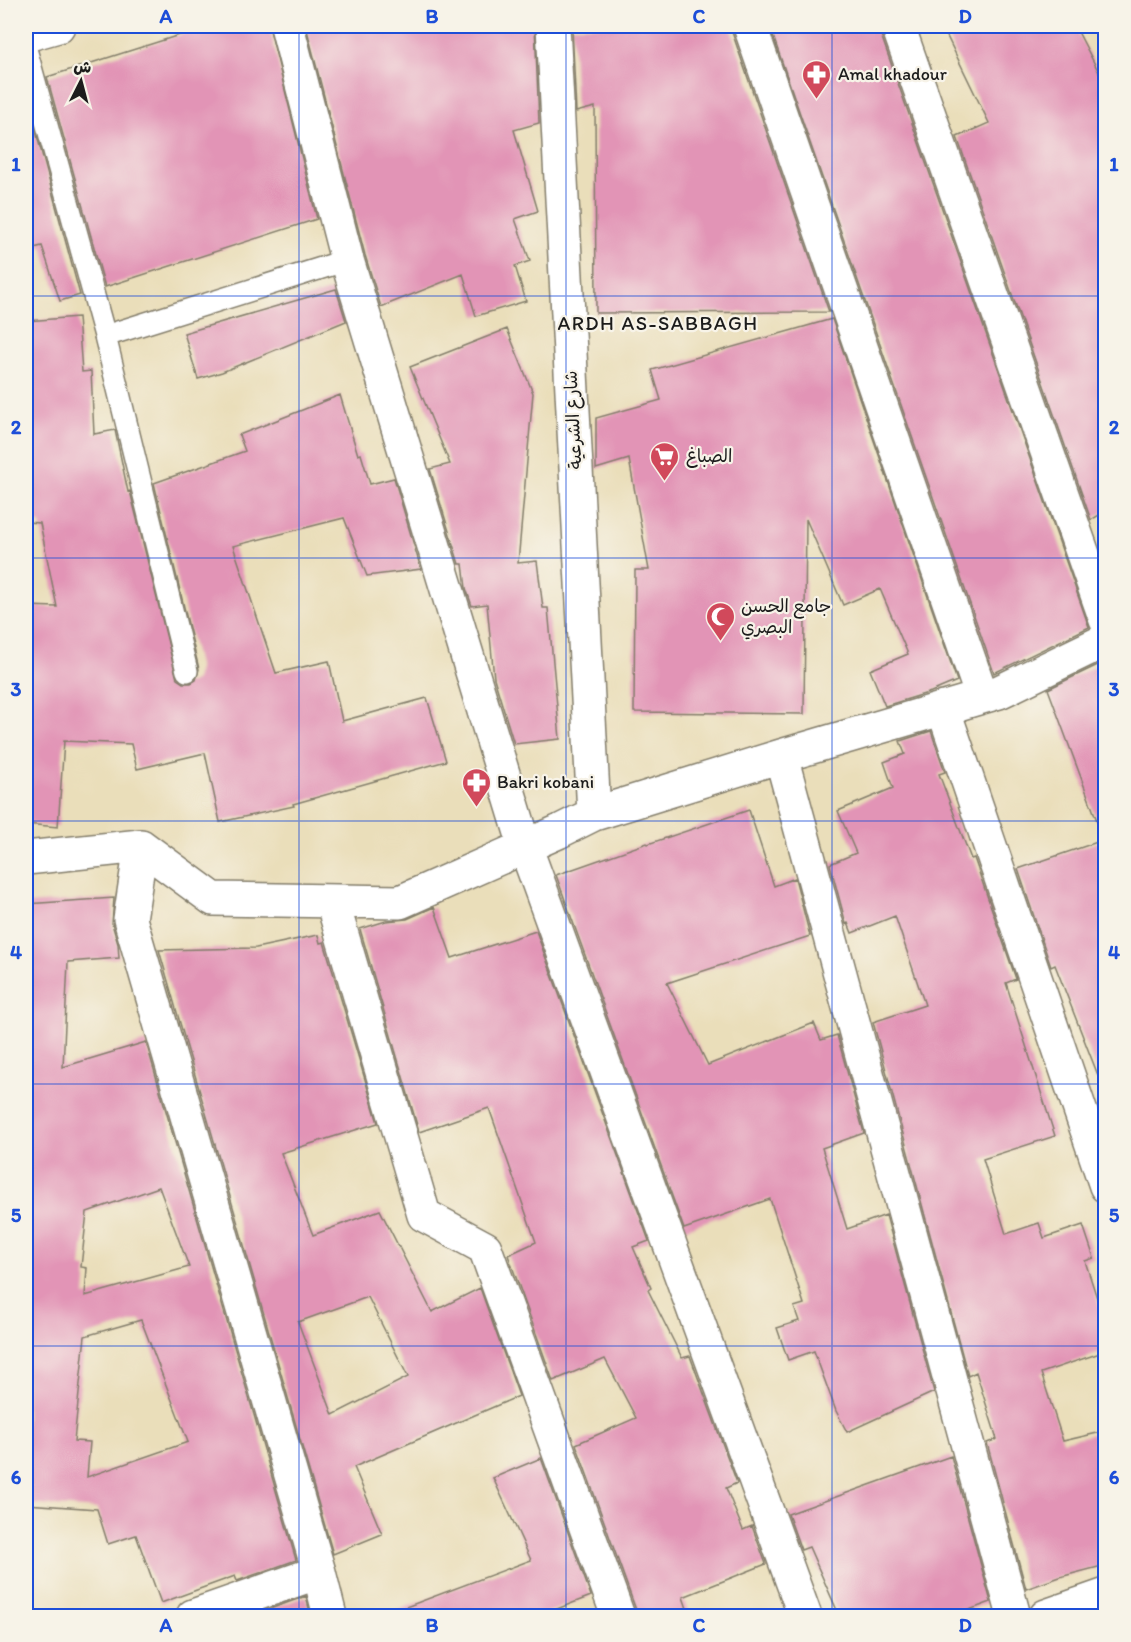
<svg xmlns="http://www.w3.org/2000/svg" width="1131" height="1642" font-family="Itim,'Playpen Sans Arabic',sans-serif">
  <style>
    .building { fill: #e294b6; fill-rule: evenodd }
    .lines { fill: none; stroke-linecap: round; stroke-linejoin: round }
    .service-casing { stroke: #837d6b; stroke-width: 24 }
    .minor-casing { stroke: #837d6b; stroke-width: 36 }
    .service { stroke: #fff; stroke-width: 21 }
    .minor { stroke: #fff; stroke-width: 33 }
    .grid { fill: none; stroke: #1d4ed8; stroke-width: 1.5; stroke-opacity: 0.55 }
    .labels { text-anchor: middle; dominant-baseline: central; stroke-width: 4.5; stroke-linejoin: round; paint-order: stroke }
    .poi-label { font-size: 18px; fill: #1c1c1c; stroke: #f7f3e8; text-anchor: start }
    .street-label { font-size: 18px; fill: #1c1c1c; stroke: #f7f3e8 }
    .neighbourhood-label { font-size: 20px; letter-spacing: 1.5px; fill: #1c1c1c; stroke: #f7f3e8 }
    .neatline { fill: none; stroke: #1d4ed8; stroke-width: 2 }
    .grid-label { font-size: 20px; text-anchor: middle; font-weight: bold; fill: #1d4ed8 }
  </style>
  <rect width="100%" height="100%" fill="#f7f3e8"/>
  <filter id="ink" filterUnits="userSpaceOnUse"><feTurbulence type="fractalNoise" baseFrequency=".0167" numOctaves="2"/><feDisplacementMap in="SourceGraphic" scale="12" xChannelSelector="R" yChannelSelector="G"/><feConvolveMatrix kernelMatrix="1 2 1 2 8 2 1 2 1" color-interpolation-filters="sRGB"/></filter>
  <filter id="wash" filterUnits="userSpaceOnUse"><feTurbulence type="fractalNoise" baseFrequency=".008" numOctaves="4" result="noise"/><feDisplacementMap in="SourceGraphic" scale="24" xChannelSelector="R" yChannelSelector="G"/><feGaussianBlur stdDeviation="1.35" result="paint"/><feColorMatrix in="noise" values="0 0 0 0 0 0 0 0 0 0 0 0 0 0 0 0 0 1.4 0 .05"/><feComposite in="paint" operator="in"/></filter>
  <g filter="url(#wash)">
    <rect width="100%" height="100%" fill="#eadeba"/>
    <g id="blocks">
      <path class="building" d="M 208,26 L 269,26 L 317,219 L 105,287 L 47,77 Z
        M 306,26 L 535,26 L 539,123 L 514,130 L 538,211 L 515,219 L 530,261 L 515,266 L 526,301 L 476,316 L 463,274 L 381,307 L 365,255 Z
        M 572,26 L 732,26 L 732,32 L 829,312 L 596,313 L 595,107 L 576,112 Z
        M 796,26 L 880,26 L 880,32 L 1089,627 L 994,673 L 772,33 Z
        M 942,26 L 1075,26 L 1106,86 L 1106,511 L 1091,520 L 957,137 L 989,123 Z
        M 26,95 L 80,295 L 60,301 L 42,246 L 26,250 Z
        M 336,289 L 346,321 L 222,372 L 198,379 L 184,333 Z
        M 78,317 L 82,372 L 91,371 L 94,434 L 115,430 L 128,492 L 130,491 L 177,679 L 183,683 L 191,683 L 196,680 L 199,669 L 154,483 L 245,451 L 239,435 L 340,395 L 358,455 L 361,454 L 370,484 L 394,478 L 421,569 L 367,576 L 344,518 L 233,546 L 276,673 L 329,661 L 342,721 L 427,698 L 446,761 L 293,804 L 294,806 L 220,822 L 205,753 L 137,769 L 131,744 L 64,741 L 58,827 L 26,824 L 26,606 L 57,607 L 40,523 L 26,522 L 26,321 Z
        M 832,319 L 957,681 L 931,692 L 885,706 L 870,670 L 908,654 L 880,589 L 843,605 L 806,519 L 804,714 L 634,712 L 635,570 L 649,570 L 629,459 L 596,469 L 596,418 L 661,400 L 652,370 Z
        M 507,329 L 533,393 L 518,563 L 537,561 L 543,608 L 548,608 L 560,739 L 514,744 L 494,678 L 487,604 L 472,606 L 466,588 L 463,564 L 459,564 L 430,469 L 450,464 L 410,367 Z
        M 1106,661 L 1106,833 L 1102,834 L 1048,689 Z
        M 931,731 L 945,772 L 939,774 L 971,859 L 974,858 L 1016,979 L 1006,983 L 1055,1136 L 983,1159 L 1006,1234 L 1039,1223 L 1044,1238 L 1083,1225 L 1094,1258 L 1085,1261 L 1106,1326 L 1106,1351 L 1041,1373 L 1063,1441 L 1106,1431 L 1106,1565 L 1060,1577 L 1026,1589 L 987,1443 L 997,1439 L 976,1372 L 968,1376 L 873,1022 L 925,1005 L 895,916 L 852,933 L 848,923 L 846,924 L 830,864 L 856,853 L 838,811 L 893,788 L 884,762 L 905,754 L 900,741 Z
        M 749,810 L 774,886 L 795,878 L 810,936 L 667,983 L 708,1065 L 814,1023 L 821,1040 L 837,1035 L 864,1133 L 822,1148 L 847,1229 L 886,1215 L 934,1392 L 847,1432 L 836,1411 L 814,1351 L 788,1360 L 777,1328 L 799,1321 L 794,1307 L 804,1304 L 770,1199 L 684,1229 L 556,875 L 647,843 L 648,844 Z
        M 1106,839 L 1106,1088 L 1103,1088 L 1055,965 L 1051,967 L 1018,869 Z
        M 114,898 L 112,924 L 118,944 L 119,958 L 68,962 L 63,1067 L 146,1042 L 296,1560 L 237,1581 L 235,1576 L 161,1603 L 136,1535 L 108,1544 L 97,1509 L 26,1504 L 26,904 ZM 159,1187 L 189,1267 L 85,1296 L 87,1268 L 81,1267 L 87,1212 ZM 141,1320 L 188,1442 L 87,1477 L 90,1442 L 74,1441 L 85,1336 Z
        M 434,907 L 452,958 L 536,931 L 649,1241 L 633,1247 L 651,1288 L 648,1290 L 682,1358 L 690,1356 L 737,1483 L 726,1488 L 743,1530 L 752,1526 L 766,1564 L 683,1597 L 690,1617 L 636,1617 L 636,1610 L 576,1444 L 636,1418 L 605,1359 L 553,1381 L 508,1255 L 536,1242 L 489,1108 L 419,1132 L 360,929 L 386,921 L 407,919 Z
        M 318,935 L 320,943 L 324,942 L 378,1123 L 281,1153 L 313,1235 L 380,1210 L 432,1312 L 480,1288 L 519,1396 L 354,1467 L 382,1534 L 333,1554 L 159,950 L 256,948 ZM 368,1297 L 408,1377 L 333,1415 L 298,1322 Z
        M 951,1456 L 991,1602 L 950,1617 L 840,1617 L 809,1547 L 801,1550 L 788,1514 Z
        M 541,1458 L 591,1596 L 536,1617 L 391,1617 L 390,1613 L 531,1560 L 493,1478 Z
        M 306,1596 L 311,1617 L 248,1617 Z"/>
    </g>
  </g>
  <g filter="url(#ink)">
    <use href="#blocks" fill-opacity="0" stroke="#837d6b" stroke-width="1.5"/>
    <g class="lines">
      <defs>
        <path id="service" d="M 26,49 L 105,336 L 187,671
          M 105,336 L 347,260"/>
        <path id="minor" d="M 287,26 L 347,260 L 525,846 L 805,1616
          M 553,26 L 594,814
          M 750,26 L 982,697
          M 898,26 L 1106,620
          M 26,35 L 58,26
          M 943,708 L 1106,1186
          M 781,756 L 1014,1616
          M 141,846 L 130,919 L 319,1572 L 330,1616
          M 26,858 L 141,846 L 213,899 L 400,902 L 558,832 L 594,814 L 781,756 L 999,692 L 1106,640
          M 332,901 L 424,1215 L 485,1248 L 618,1616
          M 193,1616 L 319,1572
          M 1046,1616 L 1106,1595"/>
      </defs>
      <use href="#service" class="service-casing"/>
      <use href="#minor" class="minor-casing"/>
      <use href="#service" class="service"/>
      <use href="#minor" class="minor"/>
    </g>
  </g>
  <path class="grid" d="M 299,26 L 299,1616M 566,26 L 566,1616M 832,26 L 832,1616M 26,296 L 1106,296M 26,558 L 1106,558M 26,821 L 1106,821M 26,1084 L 1106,1084M 26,1346 L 1106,1346"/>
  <defs>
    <symbol id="pharmacy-pin" viewBox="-11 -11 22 30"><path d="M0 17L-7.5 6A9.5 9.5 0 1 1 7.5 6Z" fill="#d1495b" stroke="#f7f3e8"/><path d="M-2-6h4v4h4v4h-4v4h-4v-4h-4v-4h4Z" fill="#fff"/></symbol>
    <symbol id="supermarket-pin" viewBox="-11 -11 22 30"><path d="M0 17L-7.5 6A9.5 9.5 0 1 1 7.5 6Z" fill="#d1495b" stroke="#f7f3e8"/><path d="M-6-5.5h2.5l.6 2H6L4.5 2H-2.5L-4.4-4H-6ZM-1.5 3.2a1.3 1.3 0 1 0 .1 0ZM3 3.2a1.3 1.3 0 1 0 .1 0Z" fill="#fff"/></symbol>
    <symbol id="mosque-pin" viewBox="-11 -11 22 30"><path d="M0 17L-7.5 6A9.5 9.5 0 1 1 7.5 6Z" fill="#d1495b" stroke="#f7f3e8"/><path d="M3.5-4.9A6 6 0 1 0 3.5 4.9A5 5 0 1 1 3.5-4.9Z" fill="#fff"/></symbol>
  </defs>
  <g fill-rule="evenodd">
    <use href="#pharmacy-pin" x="800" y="58" width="33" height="45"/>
    <use href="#supermarket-pin" x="648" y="440" width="33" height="45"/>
    <use href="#mosque-pin" x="704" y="600" width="33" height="45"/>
    <use href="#pharmacy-pin" x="460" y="766" width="33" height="45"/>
  </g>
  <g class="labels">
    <g class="poi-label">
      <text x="838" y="74">Amal khadour</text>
      <text x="686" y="456">الصباغ</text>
      <text x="741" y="606">جامع الحسن<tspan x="741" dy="21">البصري</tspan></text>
      <text x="497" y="782">Bakri kobani</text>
    </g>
    <g class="street-label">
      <text transform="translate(573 420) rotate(-93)">شارع الشرعية</text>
    </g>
    <g class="neighbourhood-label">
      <text x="658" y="323">ARDH AS-SABBAGH</text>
    </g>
  </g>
  <rect width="1131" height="1642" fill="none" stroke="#f7f3e8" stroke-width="66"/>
  <g transform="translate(81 81) rotate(6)" stroke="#f7f3e8" stroke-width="4.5" paint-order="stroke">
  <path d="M0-4.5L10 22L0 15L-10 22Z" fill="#1c1c1c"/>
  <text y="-9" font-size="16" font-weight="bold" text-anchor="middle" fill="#1c1c1c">ش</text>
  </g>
  <rect x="33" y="33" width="1065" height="1576" class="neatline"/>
  <g class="grid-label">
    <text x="166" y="23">A</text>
    <text x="432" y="23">B</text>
    <text x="699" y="23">C</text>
    <text x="965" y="23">D</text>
    <text x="16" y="171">1</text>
    <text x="1114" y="171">1</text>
    <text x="16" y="434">2</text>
    <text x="1114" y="434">2</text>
    <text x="16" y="696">3</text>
    <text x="1114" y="696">3</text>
    <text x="16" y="959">4</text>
    <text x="1114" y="959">4</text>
    <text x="16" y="1222">5</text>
    <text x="1114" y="1222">5</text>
    <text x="16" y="1484">6</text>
    <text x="1114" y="1484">6</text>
    <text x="166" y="1632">A</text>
    <text x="432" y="1632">B</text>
    <text x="699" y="1632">C</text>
    <text x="965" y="1632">D</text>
  </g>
</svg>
